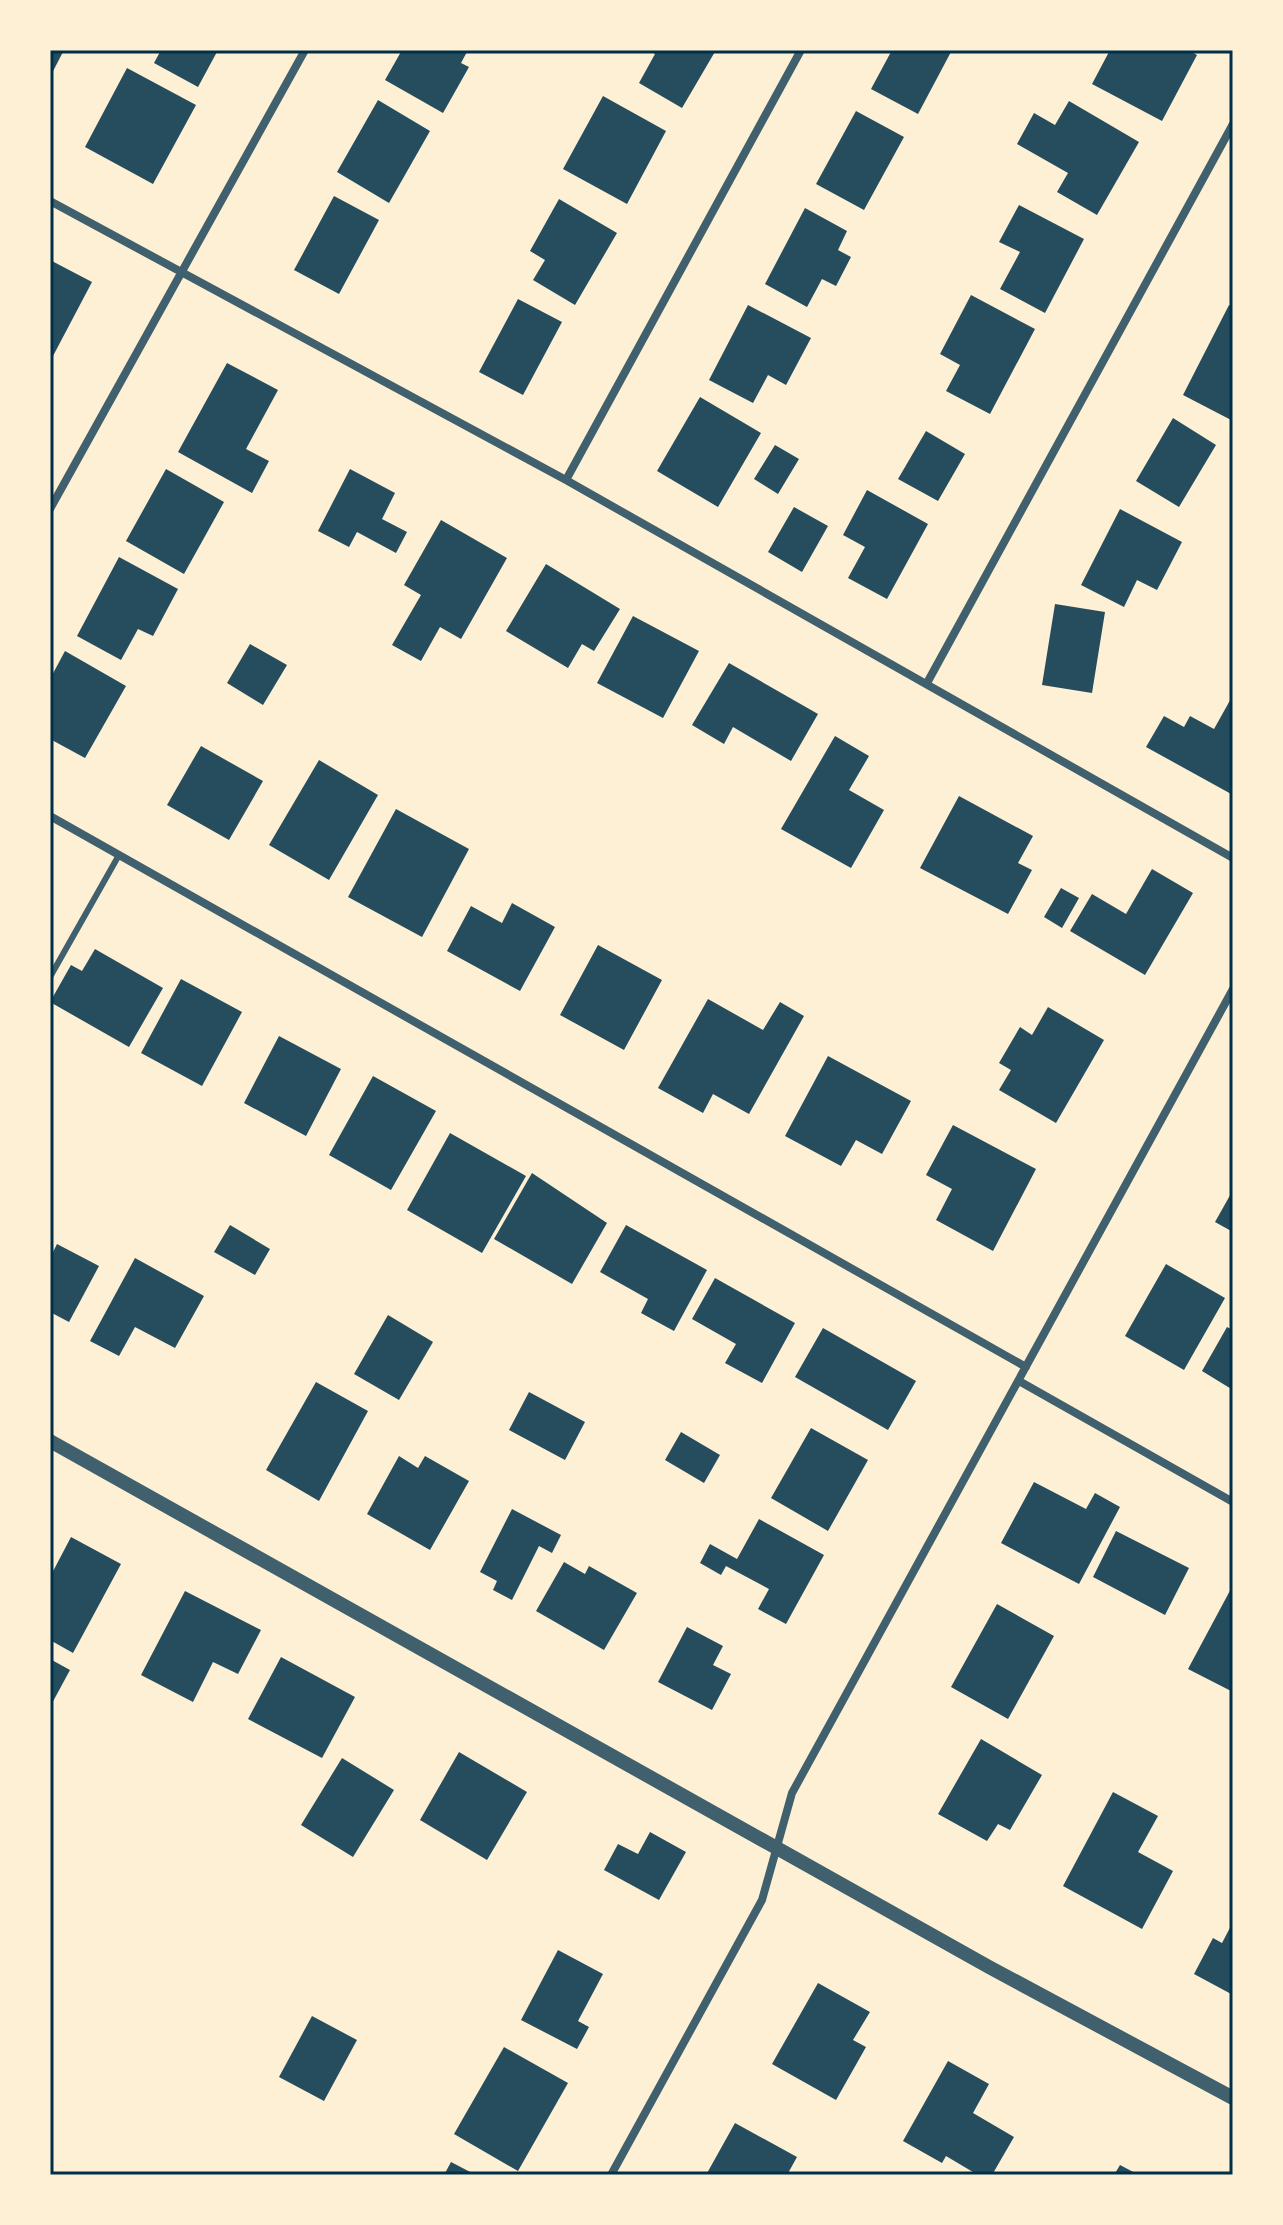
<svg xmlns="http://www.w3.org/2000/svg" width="1283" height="2225" font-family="'Golos Text',sans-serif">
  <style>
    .building { fill: #264d5e }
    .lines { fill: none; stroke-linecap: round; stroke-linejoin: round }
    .service { stroke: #3f606c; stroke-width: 6 }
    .minor { stroke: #3f606c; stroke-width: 8 }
    .tertiary { stroke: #3f606c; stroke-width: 14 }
    .neatline { fill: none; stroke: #003049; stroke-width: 3 }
  </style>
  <rect width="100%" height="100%" fill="#fdf0d5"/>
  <path class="building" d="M 50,50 L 64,50 L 50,77 Z
    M 161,50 L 218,50 L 198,87 L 154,63 Z
    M 402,50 L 468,50 L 461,63 L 469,67 L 443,113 L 385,80 Z
    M 648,50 L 716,50 L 682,108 L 639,83 L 655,54 Z
    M 892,50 L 952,50 L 918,114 L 871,89 Z
    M 1110,50 L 1188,50 L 1197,55 L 1162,121 L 1092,84 Z
    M 127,68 L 196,105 L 153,184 L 85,147 Z
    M 603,96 L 666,131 L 627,204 L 563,169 Z
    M 378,100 L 430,131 L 389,203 L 337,172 Z
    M 1069,101 L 1139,142 L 1097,215 L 1057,192 L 1068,173 L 1017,144 L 1034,113 L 1055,125 Z
    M 856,111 L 904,137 L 864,210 L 816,184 Z
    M 334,196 L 379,220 L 339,294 L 294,270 Z
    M 559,199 L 617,233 L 575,305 L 533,280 L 545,260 L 530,251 Z
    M 1019,205 L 1084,239 L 1045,313 L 1000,289 L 1020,252 L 999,242 Z
    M 805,208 L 847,231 L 838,250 L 851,257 L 836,286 L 822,279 L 807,307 L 765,284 Z
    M 50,260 L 92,282 L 53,356 L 50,354 Z
    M 971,295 L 1035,329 L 990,414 L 946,391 L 960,365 L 940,354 Z
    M 518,299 L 562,322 L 523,395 L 479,372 Z
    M 748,305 L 811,338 L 786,385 L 768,375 L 753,403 L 709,380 Z
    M 1229,305 L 1233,307 L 1233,421 L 1183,395 Z
    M 227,363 L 278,390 L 246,449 L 269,461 L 252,493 L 178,452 Z
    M 700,397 L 761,433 L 718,507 L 657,471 Z
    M 1173,418 L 1216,445 L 1179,507 L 1136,481 Z
    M 926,431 L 965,454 L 938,501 L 898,479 Z
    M 775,445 L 799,459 L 778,494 L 754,479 Z
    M 166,469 L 224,502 L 184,574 L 126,541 Z
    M 350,469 L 395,493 L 382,519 L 407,532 L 396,553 L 357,532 L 349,547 L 318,531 Z
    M 867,490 L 928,524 L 887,599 L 848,578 L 865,547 L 843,535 Z
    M 794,507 L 828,526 L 802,572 L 768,552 Z
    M 1120,509 L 1182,542 L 1157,590 L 1137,580 L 1124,607 L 1081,585 Z
    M 441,520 L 507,558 L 461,639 L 440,627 L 421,661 L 392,645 L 421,595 L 404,585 Z
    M 119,557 L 178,589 L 153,636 L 138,629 L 121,660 L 77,636 Z
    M 546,564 L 620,609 L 594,651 L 582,644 L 568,668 L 506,631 Z
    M 1055,604 L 1105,612 L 1092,693 L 1042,685 Z
    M 633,616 L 699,651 L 663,718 L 597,683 Z
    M 250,644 L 287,665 L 263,705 L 227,683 Z
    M 65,651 L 126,686 L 85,758 L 50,739 L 50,679 Z
    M 729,663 L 818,714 L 791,761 L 733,727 L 724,744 L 692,725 Z
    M 1233,695 L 1233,795 L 1146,747 L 1164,716 L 1184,727 L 1190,716 L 1214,729 Z
    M 835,736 L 869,756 L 849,790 L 884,810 L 851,868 L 781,829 Z
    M 201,746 L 263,781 L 229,840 L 167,805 Z
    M 319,760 L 378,795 L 329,880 L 269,845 Z
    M 959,796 L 1033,836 L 1018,863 L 1032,870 L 1008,914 L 920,868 Z
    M 396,809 L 469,849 L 422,937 L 348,897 Z
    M 1152,869 L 1193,893 L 1145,975 L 1070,931 L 1092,894 L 1126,914 Z
    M 1061,888 L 1079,898 L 1062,928 L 1044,917 Z
    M 512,903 L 555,927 L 520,991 L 447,951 L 471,906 L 502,923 Z
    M 598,945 L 662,980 L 624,1050 L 560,1015 Z
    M 95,949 L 163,988 L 129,1047 L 50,1002 L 71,965 L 82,971 Z
    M 181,979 L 242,1012 L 202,1086 L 141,1053 Z
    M 708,999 L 763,1030 L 780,1002 L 804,1016 L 749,1114 L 713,1094 L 703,1113 L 658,1088 Z
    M 1048,1007 L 1104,1040 L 1056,1123 L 999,1090 L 1011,1070 L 999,1063 L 1020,1027 L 1032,1035 Z
    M 279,1036 L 341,1069 L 306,1136 L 244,1103 Z
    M 828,1056 L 911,1101 L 882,1154 L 856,1140 L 841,1166 L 785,1136 Z
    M 373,1076 L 436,1111 L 391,1190 L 329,1155 Z
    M 953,1125 L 1036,1169 L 993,1251 L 936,1220 L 952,1189 L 926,1175 Z
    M 450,1133 L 526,1176 L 482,1253 L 407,1210 Z
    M 532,1173 L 607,1223 L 572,1284 L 494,1239 Z
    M 1233,1190 L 1233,1232 L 1215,1222 Z
    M 230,1225 L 270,1249 L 255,1275 L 214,1252 Z
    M 626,1225 L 707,1270 L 674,1331 L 641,1313 L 648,1299 L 600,1272 Z
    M 57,1244 L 99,1266 L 69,1322 L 50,1312 L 50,1258 Z
    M 135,1258 L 204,1296 L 175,1348 L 135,1327 L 119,1356 L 90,1341 Z
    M 1166,1264 L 1225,1298 L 1184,1370 L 1125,1336 Z
    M 715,1278 L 795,1323 L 762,1383 L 725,1363 L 736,1344 L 692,1319 Z
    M 388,1315 L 433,1342 L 399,1400 L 354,1374 Z
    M 1227,1327 L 1233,1330 L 1233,1390 L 1202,1371 Z
    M 823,1328 L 916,1381 L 888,1430 L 795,1377 Z
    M 316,1382 L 368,1411 L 319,1501 L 266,1470 Z
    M 529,1392 L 585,1422 L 565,1460 L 509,1430 Z
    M 811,1428 L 868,1460 L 828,1531 L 771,1498 Z
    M 681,1432 L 720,1455 L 704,1483 L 665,1460 Z
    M 399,1456 L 418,1468 L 425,1456 L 469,1481 L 430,1550 L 367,1514 Z
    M 1034,1482 L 1086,1509 L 1095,1493 L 1120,1507 L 1079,1584 L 1001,1543 Z
    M 512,1509 L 561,1535 L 552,1553 L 539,1546 L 512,1600 L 493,1590 L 497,1581 L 480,1572 Z
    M 759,1519 L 824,1555 L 786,1624 L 758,1609 L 769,1589 L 726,1566 L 721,1575 L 700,1563 L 710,1544 L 737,1559 Z
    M 1116,1531 L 1189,1568 L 1165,1615 L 1093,1577 Z
    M 71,1537 L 121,1564 L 73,1653 L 50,1640 L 50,1577 Z
    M 564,1562 L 585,1574 L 589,1566 L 637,1593 L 604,1650 L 536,1611 Z
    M 1233,1585 L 1233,1692 L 1188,1669 Z
    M 185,1591 L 261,1630 L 238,1674 L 213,1662 L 193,1702 L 141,1675 Z
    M 997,1604 L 1054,1636 L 1008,1719 L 951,1687 Z
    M 687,1627 L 723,1646 L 713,1665 L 731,1674 L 712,1710 L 658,1682 Z
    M 281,1657 L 355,1697 L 322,1758 L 248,1719 Z
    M 50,1659 L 70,1670 L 50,1707 Z
    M 981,1739 L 1042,1775 L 1010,1830 L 998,1824 L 987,1841 L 938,1814 Z
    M 459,1752 L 527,1792 L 487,1860 L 420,1820 Z
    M 342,1758 L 394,1790 L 353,1857 L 301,1825 Z
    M 1113,1792 L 1158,1816 L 1138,1852 L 1173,1871 L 1142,1929 L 1063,1886 Z
    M 650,1832 L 686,1852 L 659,1900 L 604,1870 L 618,1844 L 638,1854 Z
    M 1233,1922 L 1233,1995 L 1194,1974 L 1213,1938 L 1222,1943 Z
    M 558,1950 L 603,1974 L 578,2021 L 589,2027 L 577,2049 L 521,2020 Z
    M 818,1983 L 870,2012 L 853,2040 L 866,2047 L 836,2100 L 772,2064 Z
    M 312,2016 L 357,2040 L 324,2101 L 279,2077 Z
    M 504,2047 L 568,2083 L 518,2171 L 454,2134 Z
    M 948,2061 L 989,2084 L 973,2113 L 1014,2137 L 992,2175 L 978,2175 L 946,2156 L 942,2163 L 903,2141 Z
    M 735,2123 L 797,2157 L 787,2175 L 706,2175 Z
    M 451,2162 L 476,2175 L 444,2175 Z
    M 1120,2165 L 1139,2175 L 1114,2175 Z"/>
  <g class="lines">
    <path class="service" d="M 50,977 L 119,855"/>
    <path class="minor" d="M 50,201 L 566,480 L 1233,858
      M 566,480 L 801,50
      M 50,509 L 305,50
      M 927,683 L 1233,124
      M 50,816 L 1026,1367
      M 1019,1381 L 1233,1502
      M 611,2175 L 762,1900 L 792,1793 L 1233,989"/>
    <path class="tertiary" d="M 50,1441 L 989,1967 L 1233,2098"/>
  </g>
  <rect width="1283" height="2225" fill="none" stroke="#fdf0d5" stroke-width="104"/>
  <rect x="52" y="52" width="1179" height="2121" class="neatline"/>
</svg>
